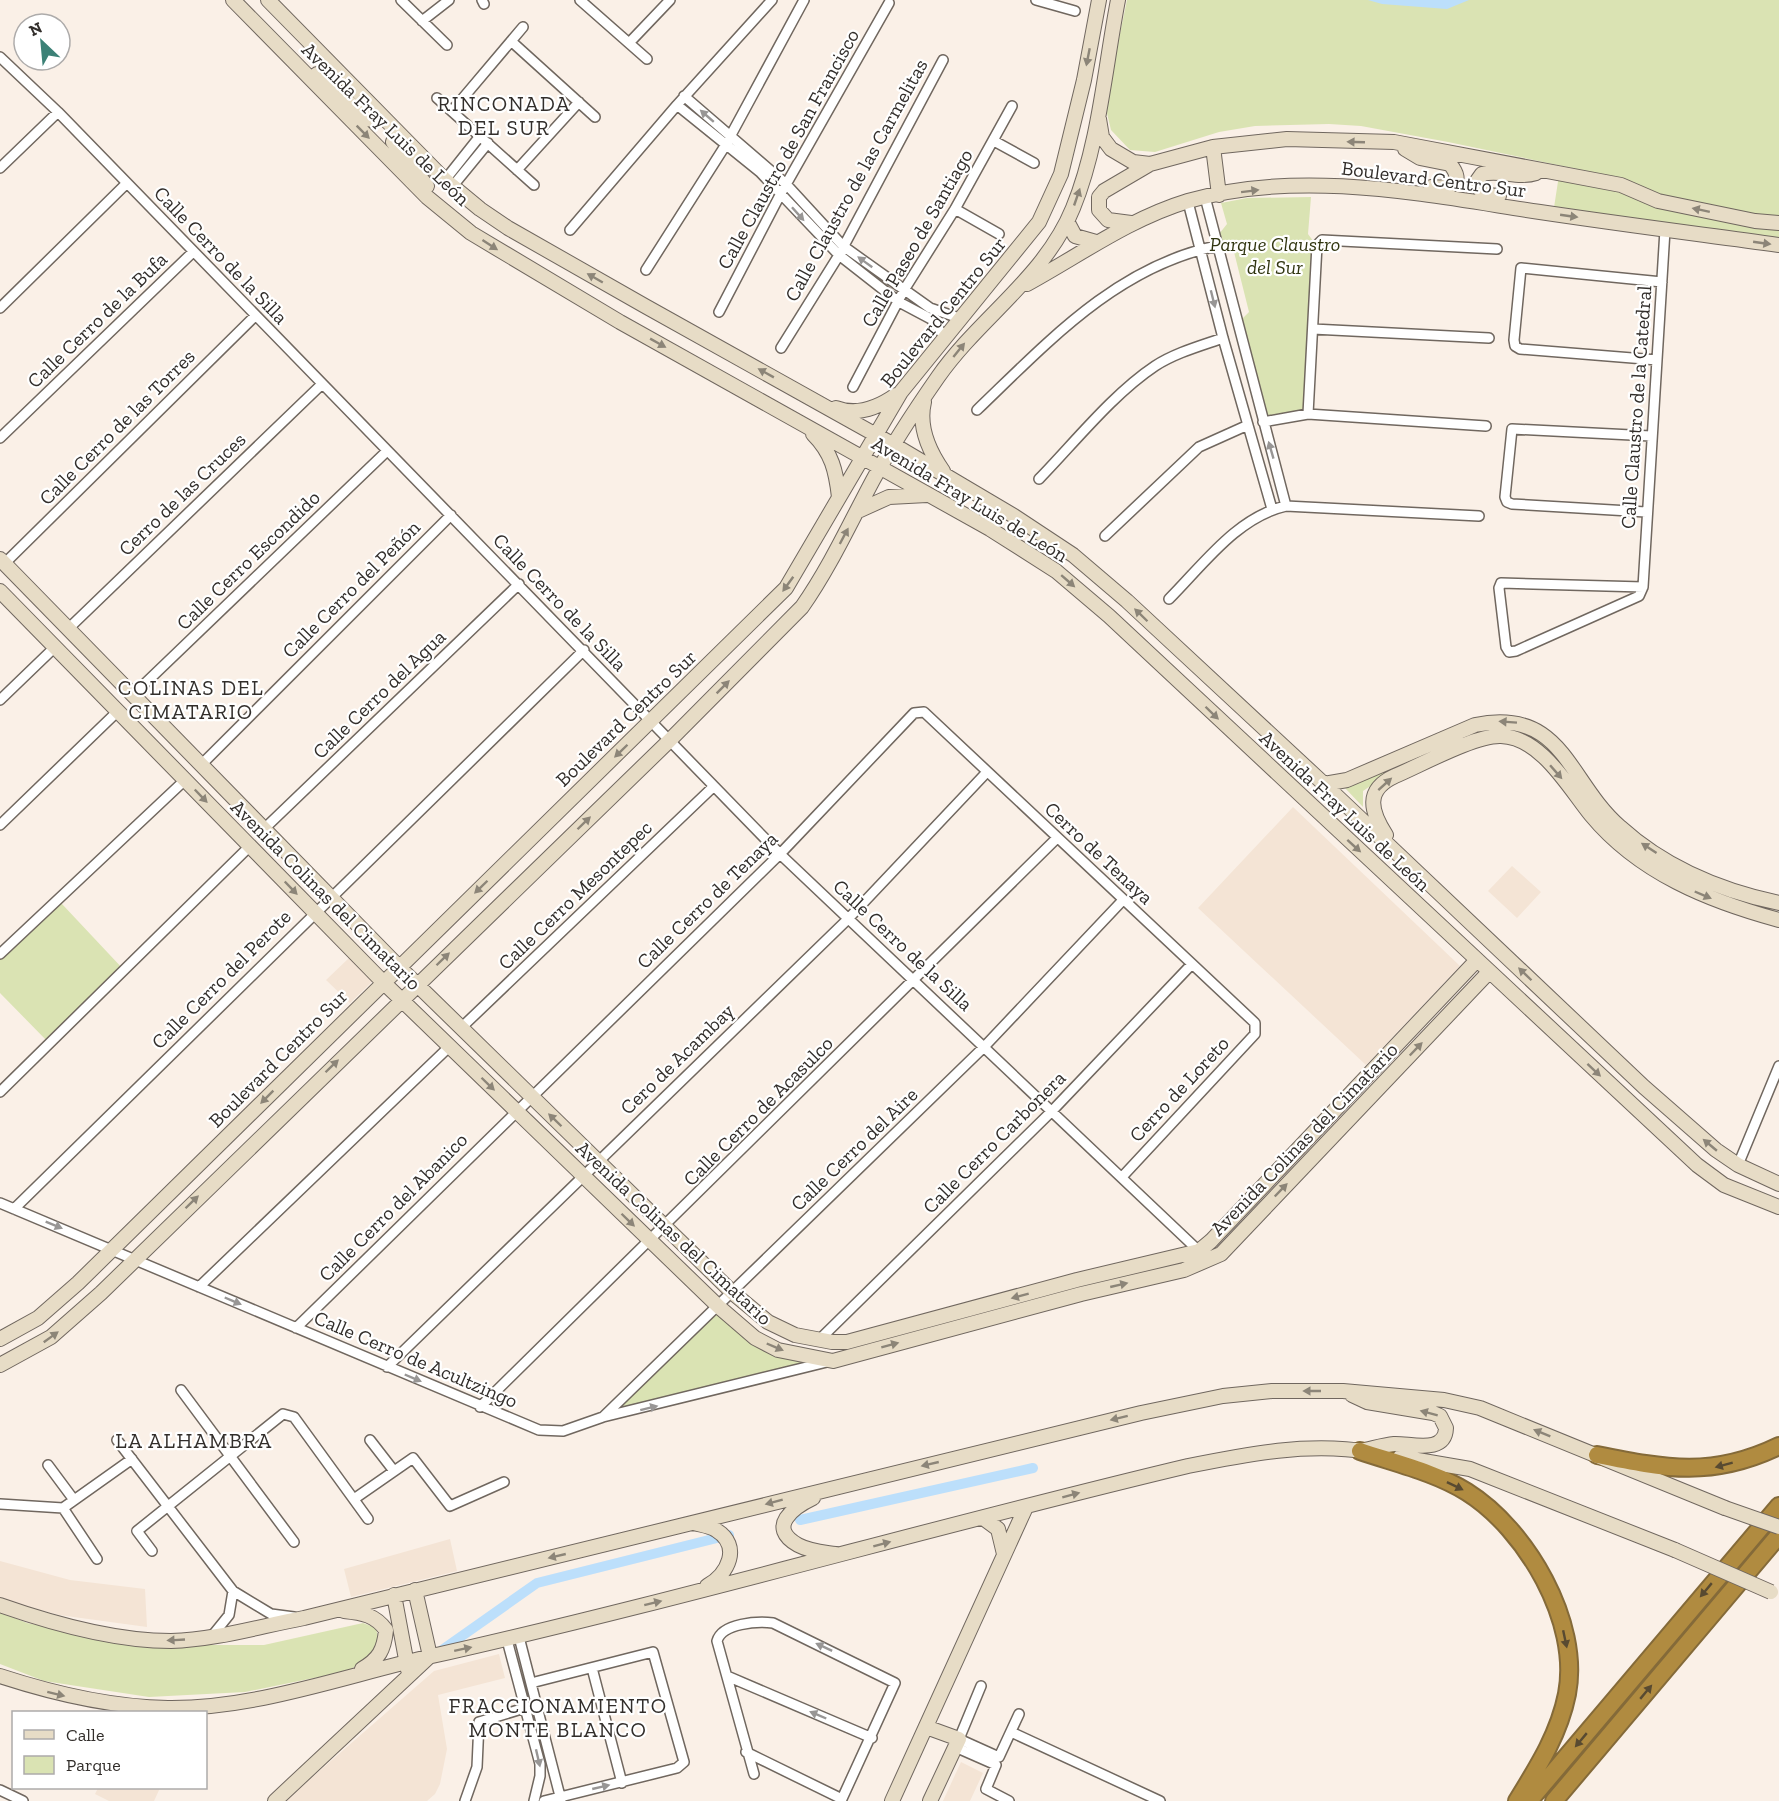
<svg xmlns="http://www.w3.org/2000/svg" width="1779" height="1801" font-family="'Zilla Slab',serif">
  <style>
    .built { fill: #f4e4d5 }
    .green { fill: #dae3b3 }
    .water { fill: #bcdffb }
    .lines { fill: none; stroke-linecap: round; stroke-linejoin: round }
    .canal { stroke: #bcdffb; stroke-width: 10 }
    .street-casing { stroke: #70675f; stroke-width: 12 }
    .secondary-casing { stroke: #70675f; stroke-width: 16 }
    .highway-casing { stroke: #846a39; stroke-width: 20 }
    .street { stroke: #fff; stroke-width: 9 }
    .secondary { stroke: #e7dcc6; stroke-width: 14 }
    .highway { stroke: #b08b40; stroke-width: 16 }
    .secondary-bridge-casing { stroke: #70675f; stroke-width: 16; stroke-linecap: butt }
    .secondary-bridge { stroke: #e7dcc6; stroke-width: 14 }
    .oneway { fill: #8c8578 }
    .oneway2 { fill: #989695 }
    .oneway3 { fill: #584a31 }
    .labels { text-anchor: middle; dominant-baseline: central; stroke-width: 4.5; stroke-linejoin: round; paint-order: stroke }
    .street-label { font-size: 20px; fill: #322e2b; stroke: #fff }
    .park-label { font-size: 20px; font-style: italic; fill: #313610; stroke: #fff }
    .neighbourhood-label { font-size: 21px; letter-spacing: 1.5px; fill: #322e2b; stroke: #fff }
  </style>
  <rect width="100%" height="100%" fill="#faf0e7"/>
  <path class="built" d="M 1293,807 L 1460,966 L 1366,1065 L 1198,908 Z
    M 1512,866 L 1541,892 L 1517,918 L 1488,891 Z
    M 350,957 L 373,981 L 350,1003 L 326,980 Z
    M 450,1539 L 457,1571 L 351,1597 L 344,1569 Z
    M 0,1561 L 70,1580 L 145,1589 L 147,1627 L 59,1615 L 0,1599 Z
    M 499,1654 L 505,1678 L 438,1695 L 447,1749 L 440,1784 L 435,1794 L 427,1801 L 285,1801 L 434,1671 Z
    M 961,1762 L 983,1773 L 970,1801 L 943,1801 Z
    M 98,1788 L 160,1788 L 154,1801 L 109,1801 L 95,1794 Z"/>
  <path class="green" d="M 1127,0 L 1779,0 L 1779,245 L 1553,214 L 1559,175 L 1621,185 L 1625,179 L 1448,142 L 1361,126 L 1329,124 L 1255,126 L 1219,132 L 1155,152 L 1130,150 L 1111,130 L 1105,105 Z
    M 1311,197 L 1308,234 L 1316,245 L 1308,414 L 1263,422 L 1237,324 L 1249,312 L 1232,244 L 1219,253 L 1215,239 L 1227,224 L 1221,203 L 1247,198 Z
    M 1502,724 L 1528,731 L 1548,744 L 1593,806 L 1621,833 L 1671,868 L 1710,891 L 1779,912 L 1779,917 C 1720,902 1663,878 1616,838 C 1587,813 1570,777 1541,752 C 1530,743 1516,735 1500,734 C 1469,732 1390,773 1363,791 L 1363,807 L 1345,788 L 1474,727 Z
    M 62,896 L 62,904 L 124,970 L 49,1043 L 0,993 L 0,954 Z
    M 719,1307 L 755,1338 L 833,1361 L 603,1417 Z
    M 0,1612 L 27,1623 L 137,1645 L 264,1645 L 363,1623 L 376,1628 L 380,1646 L 368,1658 L 348,1671 L 245,1692 L 149,1697 L 44,1681 L 0,1664 Z"/>
  <path class="water" d="M 1368,0 L 1469,0 L 1447,9 L 1382,4 Z"/>
  <g class="lines">
    <path class="canal" d="M 800,1520 L 1033,1468
      M 442,1650 L 537,1583 L 729,1535"/>
    <defs>
      <path id="street" d="M 401,0 L 447,45
        M 482,0 L 484,4
        M 580,0 L 647,59
        M 1036,0 L 1075,11
        M 422,21 L 449,0
        M 511,41 L 595,117
        M 629,43 L 670,0
        M 0,57 L 58,112 L 780,854 L 1201,1253
        M 684,96 L 786,184 L 843,246 L 930,308 L 959,318
        M 437,98 L 534,185
        M 677,105 L 760,172 L 839,255 L 899,302 L 931,319 L 944,336
        M 452,111 L 523,27
        M 994,141 L 1034,163
        M 0,168 L 58,112
        M 517,170 L 579,102
        M 445,180 L 480,136
        M 452,187 L 488,143
        M 1205,197 L 1286,506
        M 1188,202 L 1223,338 L 1272,509
        M 955,209 L 999,234
        M 570,230 L 677,105 L 772,0
        M 646,270 L 725,146 L 804,0
        M 0,308 L 127,183
        M 719,312 L 780,195 L 889,3
        M 1313,329 L 1489,338
        M 781,348 L 839,255 L 943,60
        M 1657,360 L 1520,349 L 1515,346 L 1514,340 L 1521,268 L 1662,282
        M 853,387 L 904,290 L 955,209 L 1012,106
        M 977,410 C 1047,343 1117,266 1217,246
        M 1308,414 L 1317,245 L 1322,240 L 1497,249
        M 1263,422 L 1308,414 L 1486,426
        M 0,438 L 193,252
        M 1039,479 C 1075,442 1113,394 1155,366 C 1175,353 1200,346 1223,338
        M 1646,512 L 1512,504 L 1507,502 L 1505,497 L 1512,429 L 1651,436
        M 1105,536 L 1199,447 L 1248,425
        M 4,564 L 255,316
        M 1643,587 L 1501,583 L 1499,588 L 1506,647 L 1509,652 L 1516,651 L 1639,596 L 1643,587 L 1665,230
        M 1169,599 C 1203,565 1237,517 1286,506 L 1479,516
        M 68,629 L 321,385
        M 133,695 L 387,451
        M 0,700 L 55,647
        M 201,765 L 451,515
        M 0,825 L 118,711
        M 264,829 L 519,584
        M 0,954 L 185,780
        M 461,1028 L 713,787
        M 0,1092 L 250,846
        M 1738,1165 L 1779,1066
        M 0,1203 L 539,1430 L 563,1431 L 603,1417 L 827,1362
        M 14,1209 L 584,650
        M 199,1287 L 450,1046
        M 296,1328 L 780,854 L 914,713 L 924,712 L 1255,1023 L 1255,1034 L 1122,1177
        M 819,1340 L 1052,1111 L 1191,965
        M 387,1367 L 848,919 L 987,772
        M 181,1390 L 294,1542
        M 480,1407 L 1057,838
        M 603,1417 L 984,1047 L 1123,900
        M 117,1440 L 233,1591 L 271,1614 L 294,1617
        M 370,1440 L 394,1471
        M 48,1465 L 74,1500
        M 354,1499 L 413,1458 L 450,1506 L 504,1482
        M 0,1504 L 63,1508 L 132,1459
        M 63,1508 L 97,1559
        M 152,1551 L 137,1531 L 283,1414 L 294,1417 L 368,1519
        M 212,1636 L 229,1615 L 233,1591
        M 519,1637 L 561,1800
        M 507,1640 L 540,1764 L 540,1776 L 534,1801
        M 592,1668 L 622,1783
        M 727,1676 L 872,1738
        M 531,1683 L 653,1652 L 684,1762 L 677,1768 L 544,1801
        M 981,1686 L 959,1739 L 999,1757 L 1019,1714
        M 1011,1732 L 1160,1801
        M 955,1747 L 996,1765 L 986,1789 L 1009,1801
        M 746,1752 L 842,1799
        M 754,1774 L 717,1641 C 722,1623 758,1621 773,1623 L 895,1683 L 841,1801
        M 0,1790 L 23,1801
        M 465,1801 L 477,1767 L 479,1722 L 528,1707"/>
      <path id="secondary" d="M 233,0 L 427,197 L 471,233 L 620,322 L 990,529 L 1056,571 L 1109,616 L 1697,1165 L 1724,1185 L 1779,1207
        M 268,0 L 445,180 L 480,209 L 508,228 L 645,306 L 894,445 L 1014,516 L 1073,555 L 1127,601 L 1324,784 L 1644,1087 L 1716,1150 L 1738,1165 L 1779,1184
        M 317,74 L 367,119 L 372,120 L 379,115
        M 1099,119 L 1102,137 L 1111,149 L 1133,162 L 1150,164 L 1213,147 L 1287,139 L 1394,142 L 1621,185 L 1658,201 L 1755,221 L 1779,223
        M 397,132 L 393,142 L 427,186
        M 1213,147 L 1219,195
        M 1405,149 L 1420,158 L 1450,164 C 1466,184 1450,189 1431,187
        M 1499,196 C 1486,195 1480,195 1477,181 L 1482,174 C 1500,169 1517,179 1536,173
        M 1067,221 L 1075,236 L 1096,242
        M 1131,223 L 1108,220 L 1099,210 L 1099,197 L 1104,191 L 1150,164
        M 1027,284 C 1080,255 1129,219 1188,201 C 1301,168 1427,195 1540,212 C 1620,224 1699,234 1779,245
        M 924,402 C 918,427 929,451 943,471
        M 836,408 C 857,416 879,407 896,395
        M 813,434 C 832,453 836,471 839,497
        M 858,511 L 889,497 L 927,495
        M 0,559 L 399,967 L 733,1293 L 768,1322 L 795,1335 L 832,1342 L 847,1342 L 1077,1280 L 1199,1251 L 1211,1241 L 1476,961
        M 0,591 L 383,982 L 719,1307 L 755,1338 L 778,1350 L 833,1361 L 1081,1294 L 1184,1270 L 1221,1254 L 1489,972
        M 1324,784 L 1347,780 L 1475,725 C 1564,707 1567,781 1620,827 C 1664,867 1722,891 1779,903
        M 1386,835 C 1371,812 1364,790 1395,776 C 1421,765 1475,735 1501,736 C 1541,737 1569,788 1591,815 C 1639,873 1709,901 1779,920
        M 0,1339 L 38,1318 L 78,1283 L 786,588 L 901,392 L 1039,222 L 1061,174 L 1084,80 L 1099,0
        M 0,1365 L 51,1337 L 101,1293 L 669,741 L 802,607 C 830,567 850,523 873,480 C 892,445 915,410 938,377 C 980,317 1045,277 1073,208 C 1099,145 1105,67 1118,0
        M 1352,1395 L 1367,1402 L 1433,1413 L 1440,1416 L 1446,1428 C 1445,1455 1410,1443 1394,1444 C 1383,1445 1371,1449 1360,1451
        M 1400,1457 L 1470,1469 L 1675,1550
        M 813,1498 C 794,1507 766,1527 798,1545 C 809,1551 822,1552 835,1554
        M 983,1518 L 998,1529 L 1004,1554
        M 694,1523 C 701,1525 710,1526 716,1530 C 742,1546 728,1574 707,1586
        M 394,1595 L 408,1670
        M 0,1605 C 54,1624 114,1641 171,1641 C 215,1640 261,1626 304,1618 L 1141,1413 L 1223,1396 L 1272,1391 L 1343,1391 L 1444,1400 L 1480,1408 L 1725,1508
        M 344,1611 C 363,1613 375,1615 386,1630 C 384,1650 379,1659 362,1669
        M 0,1676 C 55,1694 110,1707 168,1708 C 256,1709 347,1675 432,1656 C 686,1599 935,1526 1188,1466 C 1248,1454 1308,1442 1369,1452
        M 926,1727 L 959,1739 L 930,1801
        M 275,1801 L 430,1656 L 415,1590
        M 892,1801 L 1026,1507"/>
      <path id="highway" d="M 1360,1451 C 1395,1463 1435,1472 1467,1492 C 1526,1529 1581,1622 1567,1694 C 1559,1734 1538,1767 1517,1801
        M 1597,1455 C 1666,1469 1713,1478 1779,1446
        M 1529,1801 L 1779,1506
        M 1554,1801 L 1779,1535"/>
    </defs>
    <use href="#street" class="street-casing"/>
    <use href="#secondary" class="secondary-casing"/>
    <use href="#highway" class="highway-casing"/>
    <use href="#street" class="street"/>
    <use href="#secondary" class="secondary"/>
    <use href="#highway" class="highway"/>
    <defs>
      <path id="secondary-bridge" d="M 1725,1508 L 1779,1527
        M 1675,1550 L 1771,1592"/>
    </defs>
    <use href="#secondary-bridge" class="secondary-bridge-casing"/>
    <use href="#secondary-bridge" class="secondary-bridge"/>
  </g>
  <defs><path id="oneway-solid" d="M-6-.8H1V-3.2L6.5 0L1 3.2V.8H-6Z" transform="scale(1.5)"/></defs>
  <g class="oneway">
    <use href="#oneway-solid" transform="translate(1088 57) rotate(101)"/>
    <use href="#oneway-solid" transform="translate(363 132) rotate(45)"/>
    <use href="#oneway-solid" transform="translate(1356 142) rotate(-178)"/>
    <use href="#oneway-solid" transform="translate(1250 191) rotate(-7)"/>
    <use href="#oneway-solid" transform="translate(1077 197) rotate(-71)"/>
    <use href="#oneway-solid" transform="translate(1701 210) rotate(-168)"/>
    <use href="#oneway-solid" transform="translate(1569 216) rotate(8)"/>
    <use href="#oneway-solid" transform="translate(1762 243) rotate(8)"/>
    <use href="#oneway-solid" transform="translate(490 245) rotate(33)"/>
    <use href="#oneway-solid" transform="translate(595 278) rotate(-150)"/>
    <use href="#oneway-solid" transform="translate(658 343) rotate(29)"/>
    <use href="#oneway-solid" transform="translate(959 350) rotate(-51)"/>
    <use href="#oneway-solid" transform="translate(766 373) rotate(-151)"/>
    <use href="#oneway-solid" transform="translate(844 536) rotate(-62)"/>
    <use href="#oneway-solid" transform="translate(1068 581) rotate(41)"/>
    <use href="#oneway-solid" transform="translate(788 584) rotate(126)"/>
    <use href="#oneway-solid" transform="translate(1141 615) rotate(-136)"/>
    <use href="#oneway-solid" transform="translate(723 687) rotate(-45)"/>
    <use href="#oneway-solid" transform="translate(1212 713) rotate(44)"/>
    <use href="#oneway-solid" transform="translate(1508 722) rotate(-176)"/>
    <use href="#oneway-solid" transform="translate(621 751) rotate(136)"/>
    <use href="#oneway-solid" transform="translate(1556 772) rotate(49)"/>
    <use href="#oneway-solid" transform="translate(1385 784) rotate(-42)"/>
    <use href="#oneway-solid" transform="translate(201 796) rotate(46)"/>
    <use href="#oneway-solid" transform="translate(584 823) rotate(-44)"/>
    <use href="#oneway-solid" transform="translate(1354 846) rotate(42)"/>
    <use href="#oneway-solid" transform="translate(1649 848) rotate(-147)"/>
    <use href="#oneway-solid" transform="translate(481 887) rotate(136)"/>
    <use href="#oneway-solid" transform="translate(291 888) rotate(46)"/>
    <use href="#oneway-solid" transform="translate(1703 895) rotate(23)"/>
    <use href="#oneway-solid" transform="translate(443 959) rotate(-44)"/>
    <use href="#oneway-solid" transform="translate(1525 974) rotate(-136)"/>
    <use href="#oneway-solid" transform="translate(1416 1049) rotate(-46)"/>
    <use href="#oneway-solid" transform="translate(332 1066) rotate(-44)"/>
    <use href="#oneway-solid" transform="translate(1594 1070) rotate(43)"/>
    <use href="#oneway-solid" transform="translate(488 1084) rotate(44)"/>
    <use href="#oneway-solid" transform="translate(267 1097) rotate(135)"/>
    <use href="#oneway-solid" transform="translate(555 1120) rotate(-136)"/>
    <use href="#oneway-solid" transform="translate(1710 1145) rotate(-140)"/>
    <use href="#oneway-solid" transform="translate(1281 1190) rotate(-46)"/>
    <use href="#oneway-solid" transform="translate(192 1202) rotate(-44)"/>
    <use href="#oneway-solid" transform="translate(628 1220) rotate(44)"/>
    <use href="#oneway-solid" transform="translate(1119 1285) rotate(-13)"/>
    <use href="#oneway-solid" transform="translate(1020 1296) rotate(165)"/>
    <use href="#oneway-solid" transform="translate(51 1337) rotate(-36)"/>
    <use href="#oneway-solid" transform="translate(890 1345) rotate(-15)"/>
    <use href="#oneway-solid" transform="translate(775 1347) rotate(23)"/>
    <use href="#oneway-solid" transform="translate(1312 1391) rotate(180)"/>
    <use href="#oneway-solid" transform="translate(1429 1413) rotate(-165)"/>
    <use href="#oneway-solid" transform="translate(1119 1418) rotate(166)"/>
    <use href="#oneway-solid" transform="translate(1542 1433) rotate(-158)"/>
    <use href="#oneway-solid" transform="translate(930 1464) rotate(167)"/>
    <use href="#oneway-solid" transform="translate(1071 1495) rotate(-15)"/>
    <use href="#oneway-solid" transform="translate(774 1502) rotate(165)"/>
    <use href="#oneway-solid" transform="translate(882 1544) rotate(-15)"/>
    <use href="#oneway-solid" transform="translate(557 1556) rotate(167)"/>
    <use href="#oneway-solid" transform="translate(653 1603) rotate(-14)"/>
    <use href="#oneway-solid" transform="translate(176 1640) rotate(177)"/>
    <use href="#oneway-solid" transform="translate(463 1649) rotate(-12)"/>
    <use href="#oneway-solid" transform="translate(56 1694) rotate(14)"/>
  </g>
  <g class="oneway2">
    <use href="#oneway-solid" transform="translate(707 116) rotate(-139)"/>
    <use href="#oneway-solid" transform="translate(798 214) rotate(48)"/>
    <use href="#oneway-solid" transform="translate(865 262) rotate(-144)"/>
    <use href="#oneway-solid" transform="translate(1213 299) rotate(76)"/>
    <use href="#oneway-solid" transform="translate(1271 450) rotate(-106)"/>
    <use href="#oneway-solid" transform="translate(54 1225) rotate(22)"/>
    <use href="#oneway-solid" transform="translate(233 1301) rotate(23)"/>
    <use href="#oneway-solid" transform="translate(413 1378) rotate(23)"/>
    <use href="#oneway-solid" transform="translate(649 1408) rotate(-14)"/>
    <use href="#oneway-solid" transform="translate(824 1647) rotate(-155)"/>
    <use href="#oneway-solid" transform="translate(818 1715) rotate(-157)"/>
    <use href="#oneway-solid" transform="translate(538 1758) rotate(77)"/>
    <use href="#oneway-solid" transform="translate(601 1787) rotate(-13)"/>
  </g>
  <g class="oneway3">
    <use href="#oneway-solid" transform="translate(1724 1465) rotate(165)"/>
    <use href="#oneway-solid" transform="translate(1455 1486) rotate(26)"/>
    <use href="#oneway-solid" transform="translate(1706 1590) rotate(130)"/>
    <use href="#oneway-solid" transform="translate(1565 1639) rotate(78)"/>
    <use href="#oneway-solid" transform="translate(1646 1692) rotate(-50)"/>
    <use href="#oneway-solid" transform="translate(1581 1740) rotate(130)"/>
  </g>
  <g class="labels">
    <g class="street-label">
      <text transform="translate(386 124) rotate(44)">Avenida Fray Luis de León</text>
      <text transform="translate(788 149) rotate(-61)">Calle Claustro de San Francisco</text>
      <text transform="translate(1434 179) rotate(7)">Boulevard Centro Sur</text>
      <text transform="translate(856 180) rotate(-61)">Calle Claustro de las Carmelitas</text>
      <text transform="translate(917 238) rotate(-60)">Calle Paseo de Santiago</text>
      <text transform="translate(221 255) rotate(46)">Calle Cerro de la Silla</text>
      <text transform="translate(943 312) rotate(-51)">Boulevard Centro Sur</text>
      <text transform="translate(97 320) rotate(-44)">Calle Cerro de la Bufa</text>
      <text transform="translate(1636 407) rotate(-86)">Calle Claustro de la Catedral</text>
      <text transform="translate(117 427) rotate(-45)">Calle Cerro de las Torres</text>
      <text transform="translate(182 494) rotate(-44)">Cerro de las Cruces</text>
      <text transform="translate(970 499) rotate(31)">Avenida Fray Luis de León</text>
      <text transform="translate(248 560) rotate(-44)">Calle Cerro Escondido</text>
      <text transform="translate(351 589) rotate(-45)">Calle Cerro del Peñón</text>
      <text transform="translate(560 602) rotate(46)">Calle Cerro de la Silla</text>
      <text transform="translate(379 694) rotate(-44)">Calle Cerro del Agua</text>
      <text transform="translate(626 718) rotate(-44)">Boulevard Centro Sur</text>
      <text transform="translate(1345 811) rotate(43)">Avenida Fray Luis de León</text>
      <text transform="translate(1099 853) rotate(43)">Cerro de Tenaya</text>
      <text transform="translate(326 895) rotate(45)">Avenida Colinas del Cimatario</text>
      <text transform="translate(575 895) rotate(-44)">Calle Cerro Mesontepec</text>
      <text transform="translate(707 900) rotate(-44)">Calle Cerro de Tenaya</text>
      <text transform="translate(903 945) rotate(43)">Calle Cerro de la Silla</text>
      <text transform="translate(221 979) rotate(-45)">Calle Cerro del Perote</text>
      <text transform="translate(278 1058) rotate(-45)">Boulevard Centro Sur</text>
      <text transform="translate(677 1059) rotate(-44)">Cero de Acambay</text>
      <text transform="translate(1179 1089) rotate(-47)">Cerro de Loreto</text>
      <text transform="translate(758 1111) rotate(-45)">Calle Cerro de Acasulco</text>
      <text transform="translate(1304 1139) rotate(-46)">Avenida Colinas del Cimatario</text>
      <text transform="translate(994 1142) rotate(-45)">Calle Cerro Carbonera</text>
      <text transform="translate(854 1149) rotate(-44)">Calle Cerro del Aire</text>
      <text transform="translate(393 1207) rotate(-45)">Calle Cerro del Abanico</text>
      <text transform="translate(674 1233) rotate(43)">Avenida Colinas del Cimatario</text>
      <text transform="translate(416 1359) rotate(23)">Calle Cerro de Acultzingo</text>
    </g>
    <g class="park-label">
      <text x="1275" y="244">Parque Claustro<tspan x="1275" dy="23">del Sur</tspan></text>
    </g>
    <g class="neighbourhood-label">
      <text x="504" y="103">RINCONADA<tspan x="504" dy="24">DEL SUR</tspan></text>
      <text x="191" y="687">COLINAS DEL<tspan x="191" dy="24">CIMATARIO</tspan></text>
      <text x="194" y="1440">LA ALHAMBRA</text>
      <text x="558" y="1705">FRACCIONAMIENTO<tspan x="558" dy="24">MONTE BLANCO</tspan></text>
    </g>
  </g>
  <rect x="12" y="1711" width="195" height="78" fill="#ffffff" stroke="#adabaa" stroke-width="1.5"/>
  <rect x="24" y="1730" width="30" height="9" fill="#e7dcc6" stroke="#adabaa" stroke-width="1.5"/>
  <text x="66" y="1741" font-size="18" fill="#322e2b">Calle</text>
  <rect x="24" y="1756" width="30" height="18" fill="#dae3b3" stroke="#adabaa" stroke-width="1.5"/>
  <text x="66" y="1771" font-size="18" fill="#322e2b">Parque</text>
  <g transform="translate(42 42) rotate(334)"><circle r="28" fill="#ffffff" stroke="#adabaa" stroke-width="1.5"/>
  <path d="M0-4.5L10 22L0 15L-10 22Z" fill="#3c8176"/>
  <text y="-9" font-size="16" font-weight="bold" text-anchor="middle" fill="#322e2b">N</text>
  </g>
</svg>
